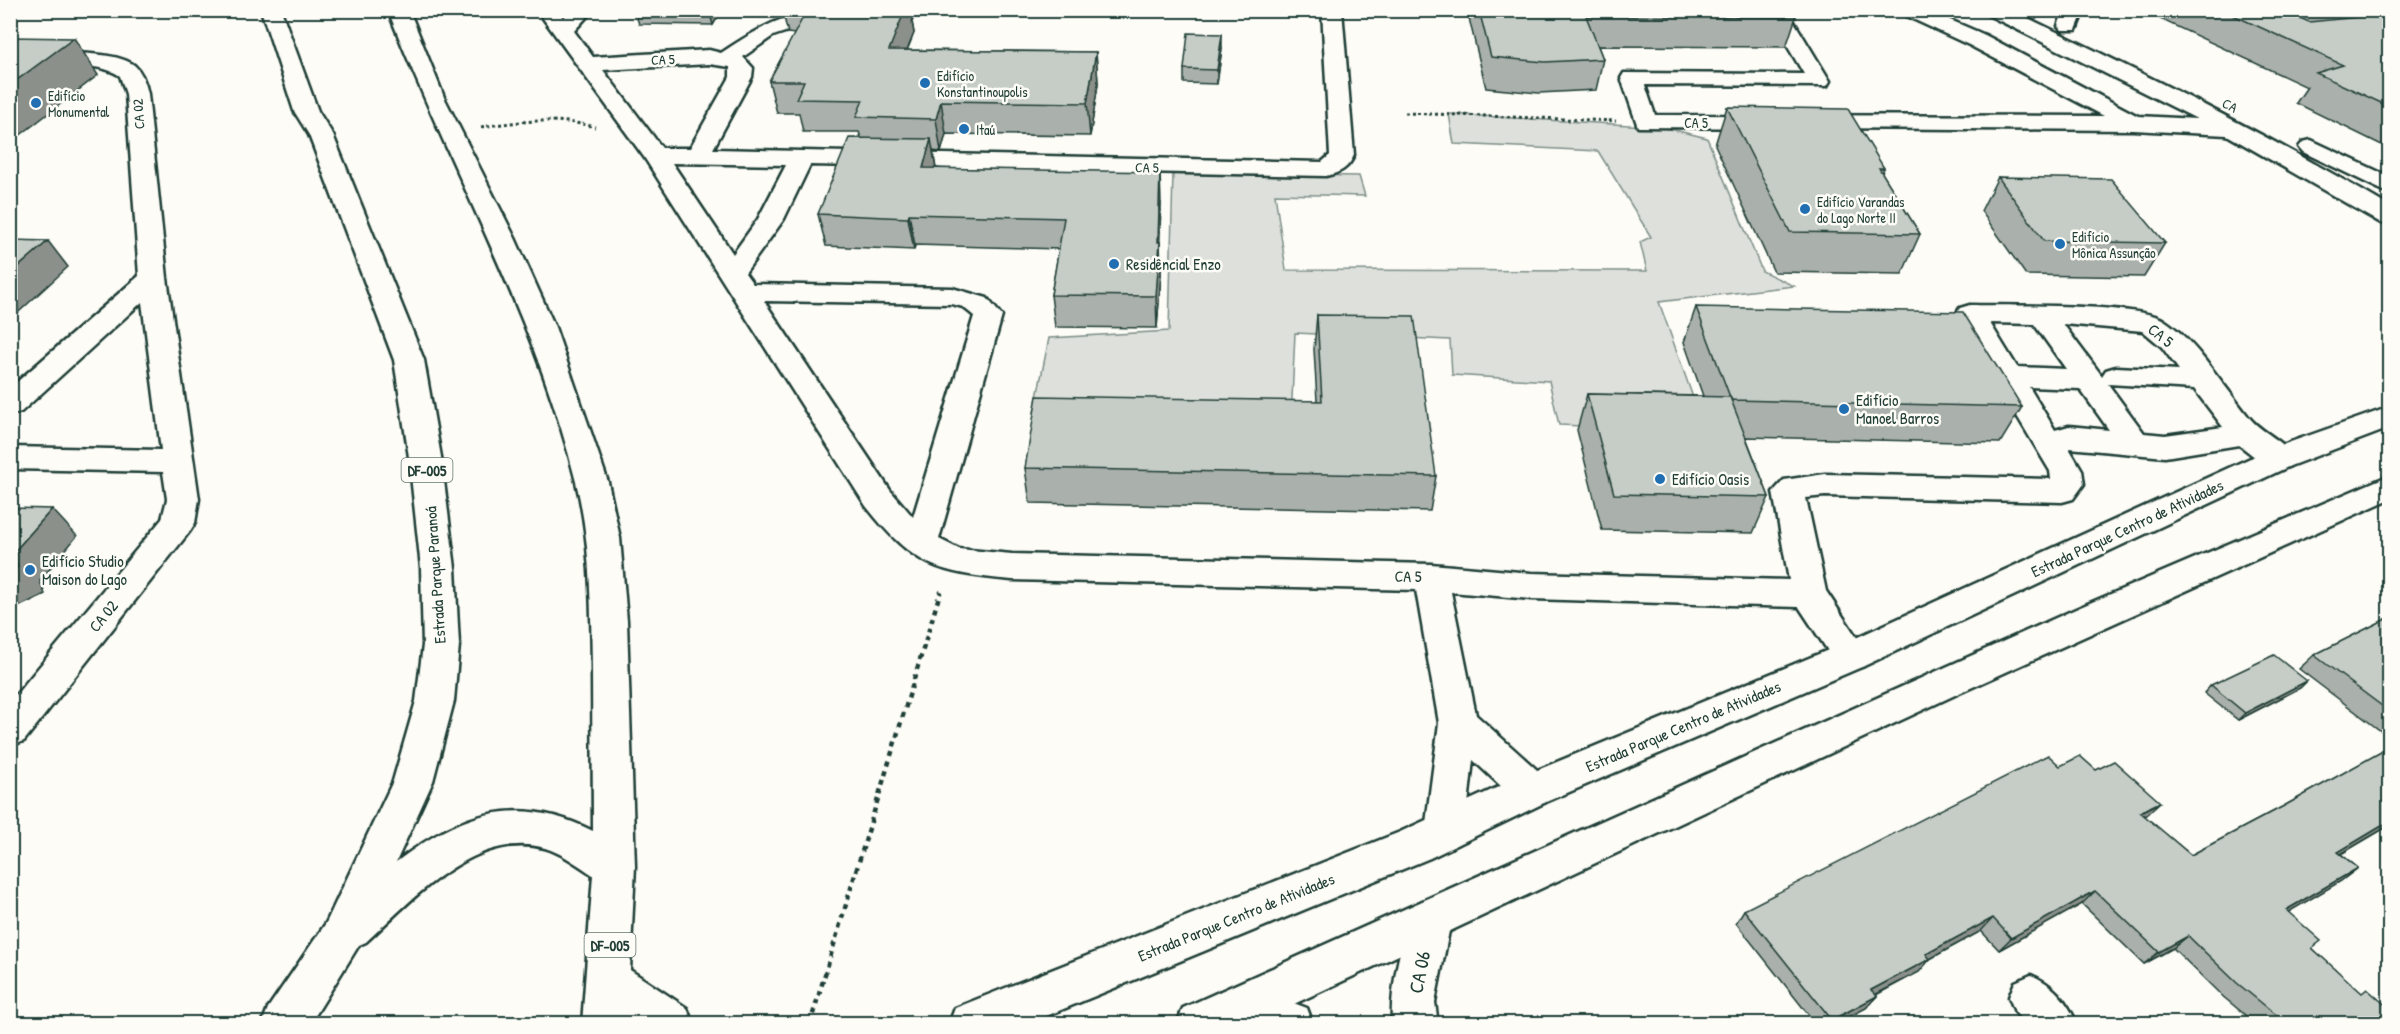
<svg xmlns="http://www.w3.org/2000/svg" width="2400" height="1034" font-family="'Patrick Hand',sans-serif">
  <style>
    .green { fill: #dde0db; stroke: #7e8e88; stroke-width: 1.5 }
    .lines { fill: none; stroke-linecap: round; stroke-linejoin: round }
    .minor-casing { stroke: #1f3d34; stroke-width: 5 }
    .major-casing { stroke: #1f3d34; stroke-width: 5 }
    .path-far2 { stroke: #1f3d34; stroke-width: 3; stroke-dasharray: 3 3; stroke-linecap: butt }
    .path-far1 { stroke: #1f3d34; stroke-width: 4; stroke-dasharray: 4.5 4.5; stroke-linecap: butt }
    .path { stroke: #1f3d34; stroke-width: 4.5; stroke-dasharray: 5 5; stroke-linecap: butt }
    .minor { fill: #fdfcf7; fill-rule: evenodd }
    .major { fill: #fdfcf7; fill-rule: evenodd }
    .wall { fill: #aab0ab; stroke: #1f3d34; stroke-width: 1.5 }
    .shaded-wall { fill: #8b908b; stroke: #1f3d34; stroke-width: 1.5 }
    .building { fill: #c6cdc7; stroke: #1f3d34; stroke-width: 1.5 }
    .poi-dot { fill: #1f6fb2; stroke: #fdfcf7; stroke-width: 2 }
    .labels { text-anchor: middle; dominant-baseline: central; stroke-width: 5; stroke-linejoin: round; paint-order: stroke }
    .far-street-label { font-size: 14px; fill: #1f3d34; stroke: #fdfcf7 }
    .far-poi-label { font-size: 14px; fill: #1f3d34; stroke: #fdfcf7; text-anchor: start }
    .shield { fill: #fdfcf7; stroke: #62766e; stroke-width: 1.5 }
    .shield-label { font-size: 15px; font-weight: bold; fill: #1f3d34 }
    .poi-label { font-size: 16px; fill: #1f3d34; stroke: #fdfcf7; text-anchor: start }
    .street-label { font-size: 16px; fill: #1f3d34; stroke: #fdfcf7 }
    .near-street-label { font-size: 20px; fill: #1f3d34; stroke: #fdfcf7 }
  </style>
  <rect width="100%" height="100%" fill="#fdfcf7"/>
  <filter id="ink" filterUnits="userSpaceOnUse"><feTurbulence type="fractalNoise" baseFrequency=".0167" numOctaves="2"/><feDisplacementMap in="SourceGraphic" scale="12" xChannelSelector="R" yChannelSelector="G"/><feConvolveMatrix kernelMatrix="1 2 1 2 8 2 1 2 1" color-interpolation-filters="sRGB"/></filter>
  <g filter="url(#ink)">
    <path class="green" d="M 1449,114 L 1662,127 L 1707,138 L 1762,271 L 1794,286 L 1659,302 L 1705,431 L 1559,425 L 1549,381 L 1452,375 L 1450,340 L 1295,333 L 1291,421 L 1034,412 L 1049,338 L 1169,331 L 1173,173 L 1359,176 L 1365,196 L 1275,194 L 1286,270 L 1647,271 L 1640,242 L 1651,237 L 1598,151 L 1454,144 Z"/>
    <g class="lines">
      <defs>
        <path id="minor" d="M 537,10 L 558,10 L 563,18 L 571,10 L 593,10 L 574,31 L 593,57 L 709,50 L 721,53 C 754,31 788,10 829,10 L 821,20 L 773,36 L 743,57 L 753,68 L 752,77 L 713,149 L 1322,162 L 1330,155 L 1322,10 L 1342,10 L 1354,155 C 1349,168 1340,173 1326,176 L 810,165 L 784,219 L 745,273 L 753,284 L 952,288 L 987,298 L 1002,316 L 939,539 L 959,549 L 1012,554 L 1431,564 L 1531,573 L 1789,580 L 1773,492 L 1784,480 L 1825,474 L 2051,479 L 2050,471 L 1956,314 L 1960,308 L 1970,305 C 2008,306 2138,303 2164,320 C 2194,339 2225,388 2248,416 C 2261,433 2284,440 2295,458 L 2290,466 C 2269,472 2256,457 2239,445 L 2165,457 L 2069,448 L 2082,470 L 2084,484 L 2073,499 L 2062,502 L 1825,496 L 1806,498 L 1826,591 L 1869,656 L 1864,666 L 1851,670 L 1838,666 L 1799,607 L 1531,599 L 1451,592 L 1476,715 L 1546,778 L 1552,790 L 1546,802 L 1532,807 L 1518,802 L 1473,760 L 1465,831 L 1459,844 L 1445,849 L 1431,844 L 1425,831 L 1439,723 L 1416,590 L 1012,580 C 937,573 914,567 866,506 L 644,157 ZM 709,64 L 730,67 L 730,77 L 690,148 L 662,148 L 603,70 ZM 672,163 L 786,165 L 758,219 L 733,254 ZM 764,301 L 952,304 L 963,307 L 974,316 L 913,517 L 890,490 ZM 1990,323 L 2034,324 L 2066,369 L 2017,367 ZM 2063,324 L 2143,331 L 2162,347 L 2179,370 L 2116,367 L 2106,370 L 2102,376 ZM 2108,384 L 2194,389 L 2223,427 L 2165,435 L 2144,433 ZM 2029,387 L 2080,389 L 2109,430 L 2069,426 L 2055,430 Z
          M 1766,10 L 1787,10 L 1830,81 L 1827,86 L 1645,85 L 1655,115 L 2104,116 L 1969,45 L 1902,14 L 1899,10 L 1927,10 L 1985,35 L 2138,116 L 2197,119 L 1986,14 L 1983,10 L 2011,10 C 2139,71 2267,134 2390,207 L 2390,226 L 2381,223 L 2227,135 L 2133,130 L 1638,127 L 1621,78 L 1624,73 L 1804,74 Z
          M 2064,10 L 2084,10 L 2076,30 L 2062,30 L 2058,26 Z
          M 2345,10 L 2369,10 L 2376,25 C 2367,39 2342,47 2326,44 L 2323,39 L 2326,34 L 2355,23 Z
          M 10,54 C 39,54 112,48 134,65 C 142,72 146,84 148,94 L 167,278 L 199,499 L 195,523 L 190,531 L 24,741 L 10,746 L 10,702 L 162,519 L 167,499 L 163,472 L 10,469 L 10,447 L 161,450 L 142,302 L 21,412 L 10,415 L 10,388 L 139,276 L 126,94 L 120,76 C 97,59 39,67 10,68 Z
          M 2311,140 L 2390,177 L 2390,194 L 2303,152 L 2299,147 L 2303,142 Z
          M 1430,901 L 1445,907 L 1451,921 L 1435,1002 L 1438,1024 L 1392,1024 C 1390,989 1401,939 1415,907 Z
          M 2031,975 C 2053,984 2068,1002 2077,1024 L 2025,1024 L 2015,1012 L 2009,997 L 2015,982 Z
          M 1282,1002 L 1291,1002 L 1307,1008 L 1313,1024 L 1260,1024 L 1266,1008 Z"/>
        <path id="major" d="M 261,10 L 281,10 L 318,111 L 333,135 L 424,360 L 441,457 L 455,568 L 459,645 L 454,701 L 433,781 L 396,862 C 460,813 518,793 593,831 C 593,776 592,722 592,667 C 591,606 591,542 576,482 C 535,316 449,168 388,10 L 409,10 L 444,97 L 515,238 L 555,327 L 608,482 L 620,538 L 627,621 L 635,866 L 630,970 L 687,1008 L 693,1024 L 632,1024 L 628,1021 L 628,1024 L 582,1024 L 593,875 C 578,865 562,853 545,848 C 475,829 412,900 366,942 L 359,945 L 310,1024 L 262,1024 L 268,1008 L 326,923 L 393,781 L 416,701 L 423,645 L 421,568 L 409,457 L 394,360 L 309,135 L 294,111 Z
          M 2390,407 L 2390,428 L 2290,466 L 1864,666 L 1546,802 L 1430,858 L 1027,1024 L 949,1024 L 955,1008 L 1400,832 L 1518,778 L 1838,646 L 2268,450 Z
          M 2390,475 L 2390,499 L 1955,695 L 1251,1024 L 1177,1024 L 1183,1008 L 2078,608 Z"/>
      </defs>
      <use href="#minor" class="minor-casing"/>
      <use href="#major" class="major-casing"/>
      <path class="path-far2" d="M 1405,113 L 1616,121
        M 481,127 C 522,121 555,117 595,127"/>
      <path class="path-far1" d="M 940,594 L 941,591"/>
      <path class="path" d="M 810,1024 L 940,593"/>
      <use href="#minor" class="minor"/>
      <use href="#major" class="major"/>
    </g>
    <path class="wall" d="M 634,10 L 722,10 L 713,25 L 639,24 Z
      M 782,10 L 916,10 L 912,22 L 914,33 L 907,50 L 1096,52 L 1098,84 L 1090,136 L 946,134 L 941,152 L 933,151 L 936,168 L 1161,203 L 1159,242 L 1160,242 L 1161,274 L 1157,328 L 1055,327 L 1051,295 L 1059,249 L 915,245 L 914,250 L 826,246 L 818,214 L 861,138 L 859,132 L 803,132 L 799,113 L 777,113 L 769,81 L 795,34 L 788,33 Z
      M 1467,10 L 1792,10 L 1796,17 L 1786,47 L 1598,46 L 1603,59 L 1596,90 L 1539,93 L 1486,88 Z
      M 2165,10 L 2359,10 L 2355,18 L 2370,16 L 2372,14 L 2370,10 L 2390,10 L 2390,149 L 2296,103 L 2307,87 L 2160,19 Z
      M 1222,48 L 1217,84 L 1184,83 L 1184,69 Z
      M 1727,107 L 1884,168 L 1882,173 L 1920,234 L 1902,274 L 1774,272 L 1715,145 Z
      M 1998,177 L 2165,243 L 2144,277 L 2026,275 L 1981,211 Z
      M 1696,307 L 2022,407 L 2000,443 L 1746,437 L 1769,497 L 1753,533 L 1602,530 L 1577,430 L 1587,394 L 1703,396 L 1684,342 Z
      M 1317,315 L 1436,476 L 1430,511 L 1030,503 L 1025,468 L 1317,401 L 1314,349 Z
      M 2390,617 L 2390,738 L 2299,669 L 2314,655 Z
      M 2307,681 L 2300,688 L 2238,720 L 2204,693 L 2211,685 Z
      M 2390,747 L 2390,825 L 2341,854 L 2358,868 L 2341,881 L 2288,912 L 2312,948 L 2390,1023 L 2255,1023 L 2221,995 L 2173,948 L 2144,964 L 2082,904 L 1999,950 L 1981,931 L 1930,959 L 1919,972 L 1876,995 L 1877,996 L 1866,1008 L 1837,1023 L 1815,1023 L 1736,923 L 1744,910 L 2146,815 L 2144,816 L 2191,855 L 2284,806 Z"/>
    <path class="shaded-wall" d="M 709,10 L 722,10 L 713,25 Z
      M 903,10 L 916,10 L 912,22 L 914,33 L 895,81 L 889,50 Z
      M 2349,10 L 2359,10 L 2352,22 L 2336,30 Z
      M 1222,34 L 1222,48 L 1217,84 L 1217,70 Z
      M 74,38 L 98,75 L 10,143 L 10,85 Z
      M 1096,52 L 1098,84 L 1090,136 L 1087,103 Z
      M 941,101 L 946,134 L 941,152 L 936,119 Z
      M 931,139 L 936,170 L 923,168 Z
      M 1160,172 L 1161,203 L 1159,267 L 1160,242 L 1161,274 L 1157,328 L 1156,296 Z
      M 909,214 L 915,245 L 914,250 L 908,218 Z
      M 48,241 L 68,267 L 10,320 L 10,274 Z
      M 52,509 L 77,536 L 40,581 L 45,594 L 16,608 L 10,614 L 10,571 L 13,553 Z
      M 2307,681 L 2300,688 L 2238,720 L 2245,713 Z
      M 2160,802 L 2146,815 L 2127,826 L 2140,812 Z
      M 2390,821 L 2390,825 L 2322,865 L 2338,852 Z
      M 2358,868 L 2341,881 L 2270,923 L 2286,910 Z
      M 2095,891 L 2082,904 L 1999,950 L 2011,938 Z
      M 1993,918 L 1981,931 L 1915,967 L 1926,954 Z
      M 2188,936 L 2173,948 L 2144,964 L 2159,952 Z
      M 1930,959 L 1919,972 L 1861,1002 L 1871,990 Z
      M 1877,996 L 1866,1008 L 1837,1023 L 1829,1023 L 1832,1020 Z"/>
    <path class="building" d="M 807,10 L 905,10 L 889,50 L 1096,52 L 1087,103 L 941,101 L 936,119 L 856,117 L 863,100 L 796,99 L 804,81 L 769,81 Z
      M 1479,10 L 1792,10 L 1796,17 L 1586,16 L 1603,59 L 1545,62 L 1491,57 Z
      M 2222,10 L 2281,10 L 2309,22 L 2370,16 L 2378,10 L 2390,10 L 2390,107 L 2316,73 L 2343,65 Z
      M 1188,33 L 1222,34 L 1217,70 L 1184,69 Z
      M 10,37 L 74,38 L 10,85 Z
      M 1727,107 L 1848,109 L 1884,168 L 1879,168 L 1920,234 L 1790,232 Z
      M 849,138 L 931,139 L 923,168 L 1160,172 L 1158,242 L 1160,242 L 1156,296 L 1051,295 L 1064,218 L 909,214 L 908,218 L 818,214 Z
      M 1998,177 L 2111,179 L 2165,243 L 2044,241 Z
      M 10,240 L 48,241 L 10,274 Z
      M 1696,307 L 1963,312 L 2022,407 L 1732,400 L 1730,397 L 1769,497 L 1614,494 L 1587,394 L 1730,397 Z
      M 1317,315 L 1414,316 L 1436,476 L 1025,468 L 1037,396 L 1322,401 Z
      M 10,508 L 52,509 L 13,553 L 18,567 L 10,571 Z
      M 2390,617 L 2390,712 L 2314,655 Z
      M 2274,655 L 2307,681 L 2245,713 L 2211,685 Z
      M 2390,747 L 2390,821 L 2338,852 L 2358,868 L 2286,910 L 2321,941 L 2312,948 L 2362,993 L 2367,989 L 2390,1009 L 2390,1023 L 2284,1023 L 2285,1022 L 2237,983 L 2188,936 L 2159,952 L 2095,891 L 2011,938 L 1993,918 L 1926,954 L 1930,959 L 1871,990 L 1877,996 L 1832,1020 L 1744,910 L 2048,755 L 2060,766 L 2080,756 L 2096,770 L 2114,761 L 2160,802 L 2140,812 L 2191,855 L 2284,806 Z"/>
  </g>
  <g class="poi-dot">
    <circle cx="925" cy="83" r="6"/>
    <circle cx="36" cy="103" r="6"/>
    <circle cx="964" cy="129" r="6"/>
    <circle cx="1805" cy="209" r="6"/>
    <circle cx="2060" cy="244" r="6"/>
    <circle cx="1114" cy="264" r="6"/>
    <circle cx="1844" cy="409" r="6"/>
    <circle cx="1660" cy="479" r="6"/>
    <circle cx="30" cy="570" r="6"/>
  </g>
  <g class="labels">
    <g class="far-street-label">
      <text transform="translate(663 59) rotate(-2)">CA 5</text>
      <text transform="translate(2230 105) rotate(27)">CA</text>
      <text transform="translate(138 114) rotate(-94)">CA 02</text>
      <text x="1696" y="122">CA 5</text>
      <text transform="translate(1147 167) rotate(1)">CA 5</text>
    </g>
    <g class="far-poi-label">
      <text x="937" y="75">Edifício<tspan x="937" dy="16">Konstantinoupolis</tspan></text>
      <text x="48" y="95">Edifício<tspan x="48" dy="16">Monumental</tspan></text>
      <text x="976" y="129">Itaú</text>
      <text x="1817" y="201">Edifício Varandas<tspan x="1817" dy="16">do Lago Norte II</tspan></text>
      <text x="2072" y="236">Edifício<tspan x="2072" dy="16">Mônica Assunção</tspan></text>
    </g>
    <g class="shield">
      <rect x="401.5" y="458" width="51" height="24" rx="4.5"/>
      <rect x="584.5" y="933" width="51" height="24" rx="4.5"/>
    </g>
    <g class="shield-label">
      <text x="427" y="470">DF-005</text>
      <text x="610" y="945">DF-005</text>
    </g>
    <g class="poi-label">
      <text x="1126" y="264">Residêncial Enzo</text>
      <text x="1856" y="400">Edifício<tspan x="1856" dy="18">Manoel Barros</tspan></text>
      <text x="1672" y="479">Edifício Oasis</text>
      <text x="42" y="561">Edifício Studio<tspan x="42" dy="18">Maison do Lago</tspan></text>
    </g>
    <g class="street-label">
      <text transform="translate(2161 335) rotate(38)">CA 5</text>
      <text transform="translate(2127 528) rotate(-25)">Estrada Parque Centro de Atividades</text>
      <text transform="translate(435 575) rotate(-94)">Estrada Parque Paranoá</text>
      <text transform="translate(1408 576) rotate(1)">CA 5</text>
      <text transform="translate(103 616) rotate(-51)">CA 02</text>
      <text transform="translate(1683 726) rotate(-23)">Estrada Parque Centro de Atividades</text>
      <text transform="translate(1236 917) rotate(-22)">Estrada Parque Centro de Atividades</text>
    </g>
    <g class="near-street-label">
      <text transform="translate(1419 972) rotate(-79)">CA 06</text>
    </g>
  </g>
  <rect width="2400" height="1034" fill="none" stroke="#fdfcf7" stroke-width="36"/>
  <rect x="18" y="18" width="2364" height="998" fill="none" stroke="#1f3d34" stroke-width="2" filter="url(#ink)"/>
</svg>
